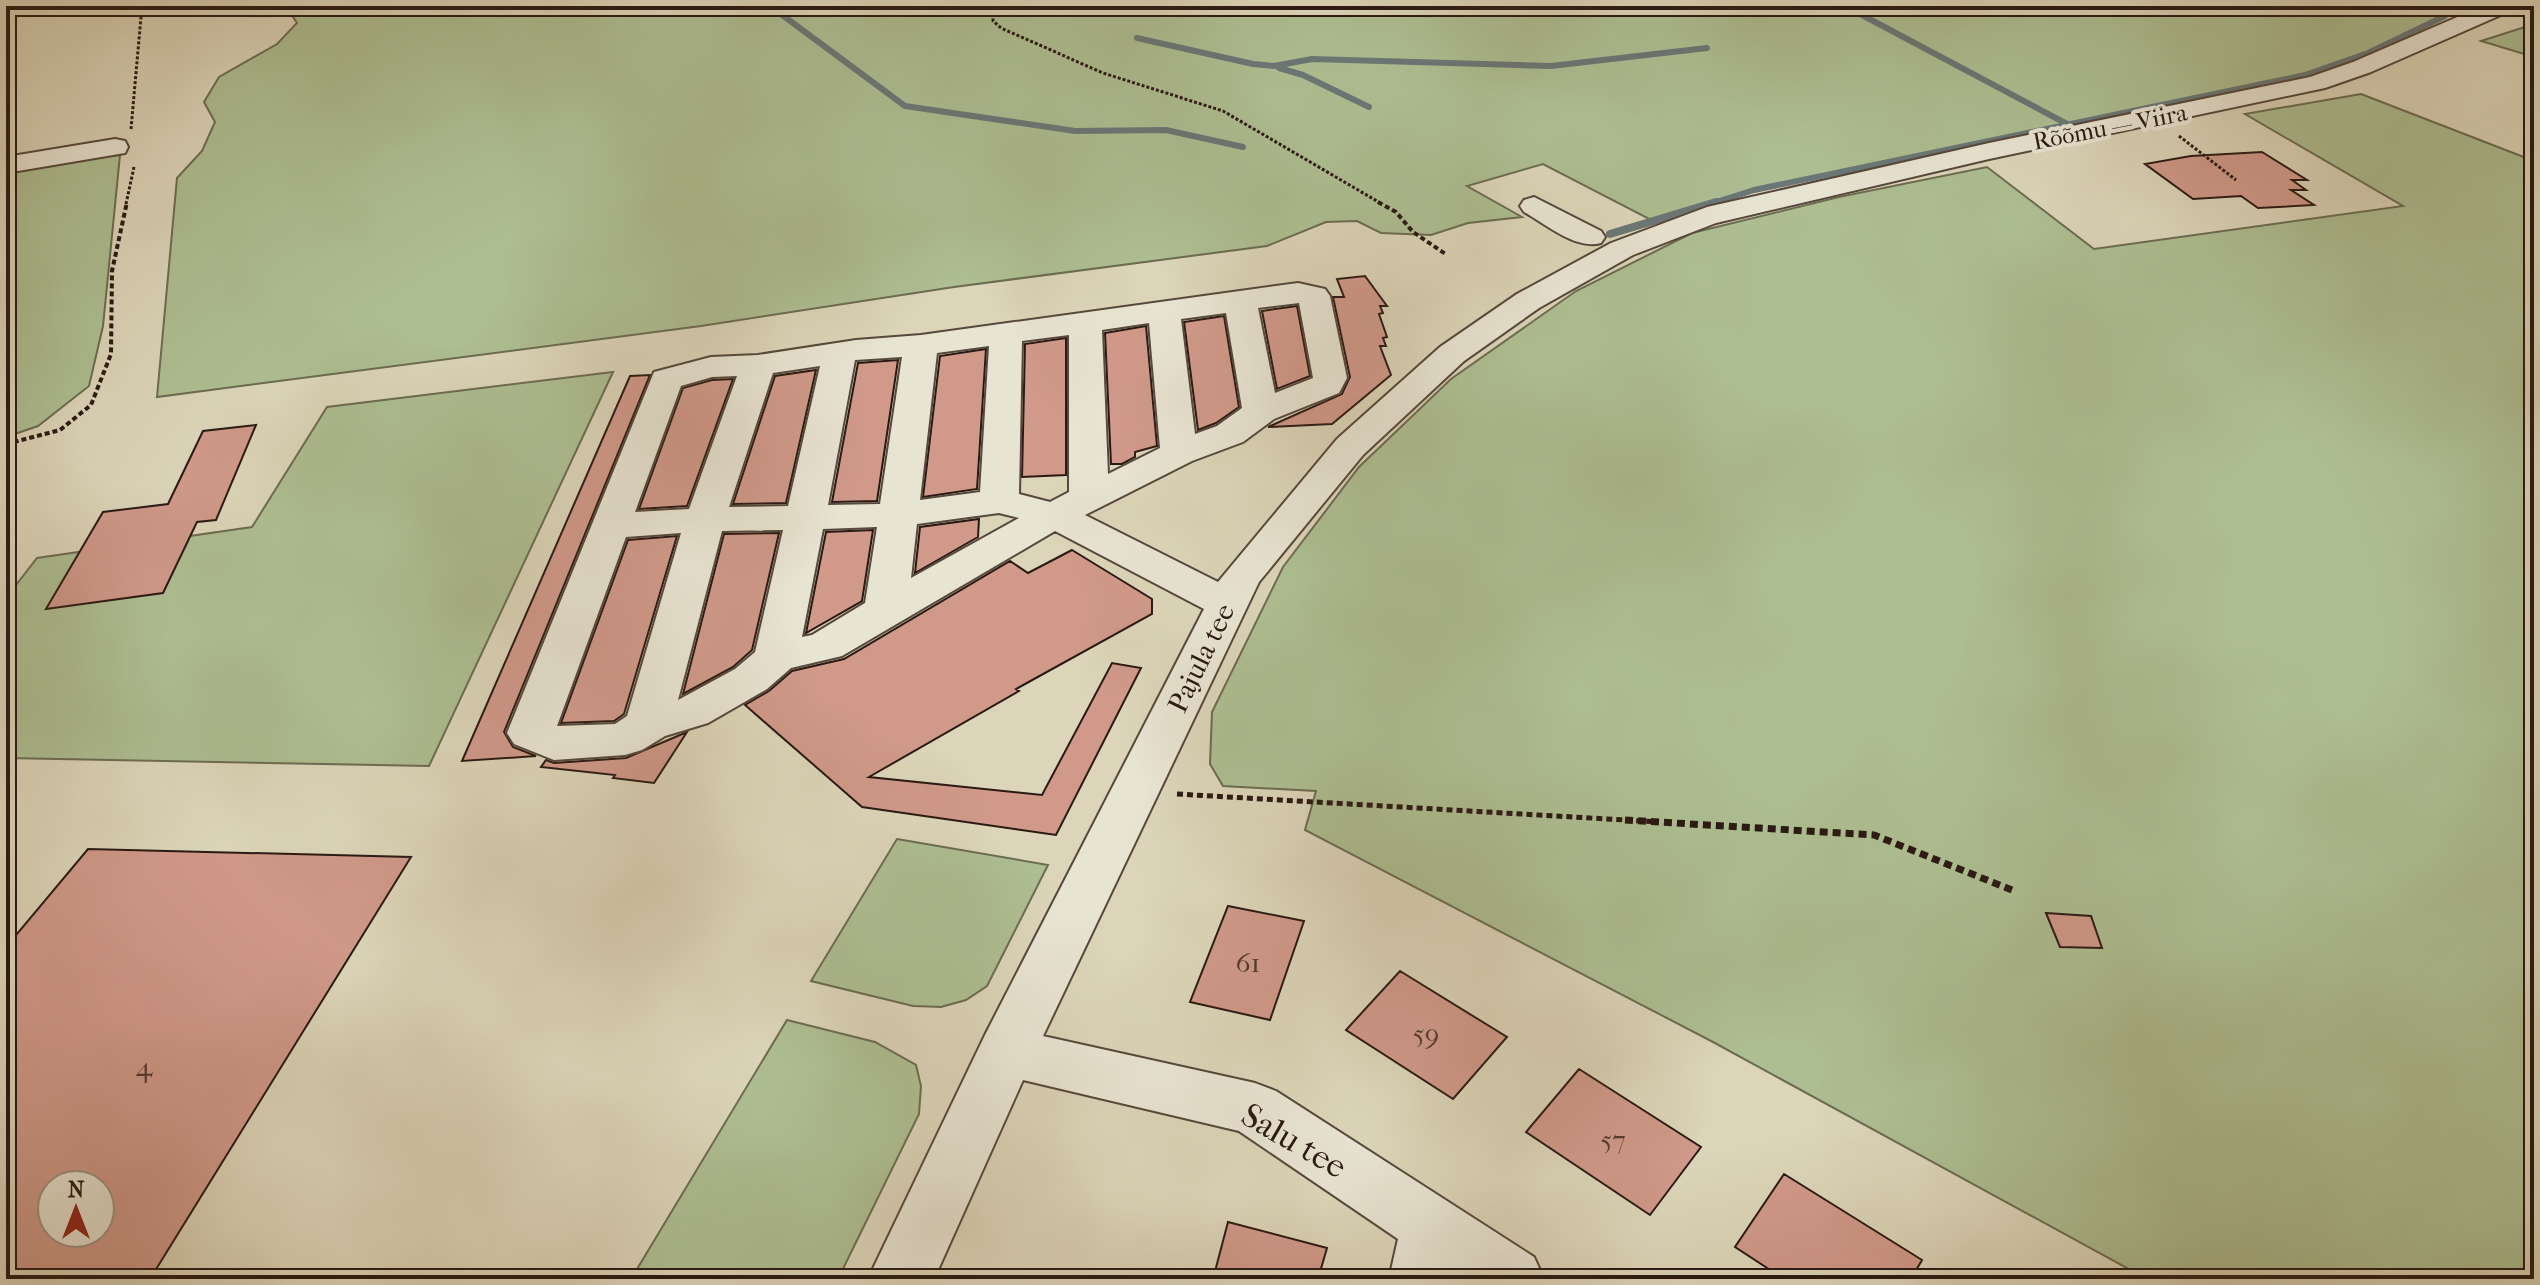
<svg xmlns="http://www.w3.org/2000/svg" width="2540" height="1285" font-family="'IM FELL French Canon',serif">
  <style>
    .green { fill: #adbe92; stroke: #6c6c52; stroke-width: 2 }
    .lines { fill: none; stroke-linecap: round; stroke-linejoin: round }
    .stream-far1 { stroke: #6a7776; stroke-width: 6 }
    .stream { stroke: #6a7776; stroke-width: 8 }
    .building { fill: #d0998a; stroke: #2a1913; stroke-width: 2; fill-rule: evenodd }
    .minor-casing { stroke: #56483c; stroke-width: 4 }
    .path-far3 { stroke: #2a1913; stroke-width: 3; stroke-dasharray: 3 2; stroke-linecap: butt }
    .path-far2 { stroke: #2a1913; stroke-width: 4; stroke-dasharray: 5 3; stroke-linecap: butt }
    .path-far1 { stroke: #2a1913; stroke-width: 5; stroke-dasharray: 6 4; stroke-linecap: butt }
    .path { stroke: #2a1913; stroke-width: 7; stroke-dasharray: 8 5; stroke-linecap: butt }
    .minor { fill: #e8e4d2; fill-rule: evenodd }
    .labels { text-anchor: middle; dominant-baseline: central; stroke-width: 8; stroke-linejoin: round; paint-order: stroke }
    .far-street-label { font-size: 24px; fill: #2a1913; stroke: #e8e4d2 }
    .street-label { font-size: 28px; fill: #2a1913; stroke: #e8e4d2 }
    .near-number-label { font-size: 28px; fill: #543931 }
    .near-street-label { font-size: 34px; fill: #2a1913; stroke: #e8e4d2 }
  </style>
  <rect width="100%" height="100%" fill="#dcd5b9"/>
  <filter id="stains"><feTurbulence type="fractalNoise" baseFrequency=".0025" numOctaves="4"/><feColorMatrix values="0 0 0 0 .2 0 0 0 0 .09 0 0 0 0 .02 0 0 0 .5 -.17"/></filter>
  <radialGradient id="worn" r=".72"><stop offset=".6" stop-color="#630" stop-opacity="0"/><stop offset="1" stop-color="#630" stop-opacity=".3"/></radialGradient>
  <path class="green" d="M 253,6 L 2402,6 L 2445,16 L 2368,53 L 2305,75 L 1754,190 L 1653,221 L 1543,164 L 1467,186 L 1522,217 L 1468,223 L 1431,235 L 1381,233 L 1357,221 L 1326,222 L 1267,246 L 954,287 L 701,326 L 157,397 L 177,178 L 202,151 L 215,122 L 204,102 L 219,77 L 277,44 L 297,23 L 289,11 Z
    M 2534,24 L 2534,57 L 2481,41 Z
    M 2361,94 L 2534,161 L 2534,1279 L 2147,1279 L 1713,1042 L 1305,830 L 1316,791 L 1223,786 L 1210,764 L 1212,712 L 1283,567 L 1359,467 L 1451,379 L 1576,291 L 1692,233 L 1839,197 L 1987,167 L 2094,249 L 2403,206 L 2245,114 Z
    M 120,155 L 103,326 L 89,386 L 38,426 L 6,437 L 6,169 L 89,156 Z
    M 613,372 L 429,766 L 6,758 L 6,598 L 37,558 L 252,527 L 327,407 Z
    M 897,839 L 1048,865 L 987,986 L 966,1000 L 941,1007 L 913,1006 L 811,981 Z
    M 787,1020 L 875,1042 L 916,1065 L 921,1086 L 919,1114 L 838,1279 L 631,1279 Z"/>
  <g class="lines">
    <path class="stream-far1" d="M 770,6 L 905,106 L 1075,131 L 1166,130 L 1243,147
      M 1845,6 L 2069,125
      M 2456,8 L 2471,6
      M 1137,38 L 1253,64 L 1274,66 L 1312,59 L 1551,66 L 1707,48
      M 1279,68 L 1303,75 L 1369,107
      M 1710,204 L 1754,190 L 2305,75 L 2368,53 L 2445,16"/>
    <path class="stream" d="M 1610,234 L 1716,202"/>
  </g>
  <path class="building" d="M 2262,152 L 2307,180 L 2292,180 L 2306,190 L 2291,190 L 2314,205 L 2258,208 L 2241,196 L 2193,199 L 2145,164 L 2191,156 Z
    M 1365,276 L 1387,306 L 1380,306 L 1383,313 L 1379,314 L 1387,337 L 1383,338 L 1386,346 L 1380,346 L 1391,375 L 1332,424 L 1268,427 L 1342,394 L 1350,377 L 1333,297 L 1344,297 L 1337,279 Z
    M 1297,306 L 1310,376 L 1277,389 L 1262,311 Z
    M 1224,316 L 1239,407 L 1216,423 L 1198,430 L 1184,322 Z
    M 1146,326 L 1157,446 L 1135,452 L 1135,457 L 1122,464 L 1111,464 L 1105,333 Z
    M 1066,338 L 1066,475 L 1022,477 L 1025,344 Z
    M 986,349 L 977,489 L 923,497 L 940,356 Z
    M 898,360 L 877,501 L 832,502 L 858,363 Z
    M 816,370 L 786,503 L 733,504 L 775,376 Z
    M 650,375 L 504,732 L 513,747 L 536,756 L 462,761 L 630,376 Z
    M 733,379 L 687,506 L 639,509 L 683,388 L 712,380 Z
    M 256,425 L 216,520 L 197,522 L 163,593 L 46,609 L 103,512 L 168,504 L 203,431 Z
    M 979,519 L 978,537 L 915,573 L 920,527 Z
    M 873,530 L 862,601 L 806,633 L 826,532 Z
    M 779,533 L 752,650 L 733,667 L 683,694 L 724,534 Z
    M 677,536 L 624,714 L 614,721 L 561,723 L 628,540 Z
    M 1072,550 L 1152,599 L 1152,614 L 1016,689 L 1019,691 L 869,777 L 1042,795 L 1112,663 L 1141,668 L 1056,835 L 862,807 L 745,705 L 769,691 L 792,671 L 844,659 L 1010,561 L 1028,573 Z
    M 687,732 L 654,783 L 613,778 L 615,775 L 541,767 L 546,760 L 554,763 L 626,758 Z
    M 88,849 L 411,857 L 150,1279 L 6,1279 L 6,947 ZM 52,1185 L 100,1185 L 100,1233 L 52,1233 Z
    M 1228,906 L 1304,921 L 1270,1020 L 1190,1002 Z
    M 2046,913 L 2091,916 L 2102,948 L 2060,947 Z
    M 1400,971 L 1507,1037 L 1453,1099 L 1346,1030 Z
    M 1579,1069 L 1701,1147 L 1650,1215 L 1526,1132 Z
    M 1784,1174 L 1922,1260 L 1911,1279 L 1784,1279 L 1735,1247 Z
    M 1228,1222 L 1327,1248 L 1318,1279 L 1213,1279 Z"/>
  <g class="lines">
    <defs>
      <path id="minor" d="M 2483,6 L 2513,6 L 2510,11 L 2371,72 L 2325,88 L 1989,159 L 1716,223 L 1633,255 L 1539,308 L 1464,361 L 1363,455 L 1259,582 L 1043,1036 L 1255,1083 L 1276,1091 L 1534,1257 L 1544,1279 L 1389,1279 L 1398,1239 L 1239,1131 L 1023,1080 L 934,1279 L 868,1279 L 985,1035 L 1204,609 L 1055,531 L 842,656 L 791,668 L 767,689 L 708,723 L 665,736 L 642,750 L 625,755 L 554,760 L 514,744 L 507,733 L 654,372 L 711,357 L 758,355 L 856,340 L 921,335 L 1298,283 L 1325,289 L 1330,296 L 1347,378 L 1339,393 L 1274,419 L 1243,442 L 1192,461 L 1085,515 L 1218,582 L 1337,439 L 1440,347 L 1517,294 L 1611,243 L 1707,207 L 1989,143 L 2310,77 L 2353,62 ZM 1299,303 L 1313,378 L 1275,393 L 1258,308 ZM 1226,313 L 1242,408 L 1217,426 L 1195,434 L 1181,319 ZM 1149,323 L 1160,448 L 1108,474 L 1102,330 ZM 1069,335 L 1069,492 L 1050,502 L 1019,494 L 1022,341 ZM 989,346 L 980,492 L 920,500 L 937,353 ZM 902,357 L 880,504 L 828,505 L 855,360 ZM 820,366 L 788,506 L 729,507 L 773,373 ZM 737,376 L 689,509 L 635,512 L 681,386 L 712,377 ZM 999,513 L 1019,518 L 911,578 L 917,524 ZM 877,527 L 865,603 L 812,635 L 802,637 L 823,529 ZM 783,530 L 755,652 L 735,669 L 678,700 L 722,531 ZM 681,533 L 627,716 L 615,724 L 557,726 L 626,537 Z
        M 115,139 L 125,141 L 128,147 L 125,153 L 6,173 L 6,157 Z
        M 1534,197 L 1601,231 L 1605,237 L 1601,243 C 1575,250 1546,224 1524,212 L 1520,206 L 1524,200 Z"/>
    </defs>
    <use href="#minor" class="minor-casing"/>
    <path class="path-far3" d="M 1000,6 L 993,15 L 993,21 L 1001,28 L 1103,73 L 1223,111 L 1382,204
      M 131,129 L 142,6
      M 2179,136 L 2236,180
      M 126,204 L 134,167"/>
    <path class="path-far2" d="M 1378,202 L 1396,212 L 1413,232 L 1447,255
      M 6,444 L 60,430 L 91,405 L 111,354 L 112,271 L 127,202"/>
    <path class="path-far1" d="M 1177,794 L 1659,822"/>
    <path class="path" d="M 1625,820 L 1874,835 L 2012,890"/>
    <use href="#minor" class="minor"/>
  </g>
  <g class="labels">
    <g class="far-street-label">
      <text transform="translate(2110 127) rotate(-11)">Rõõmu — Viira</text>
    </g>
    <g class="street-label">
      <text transform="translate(1201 658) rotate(-64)">Pajula tee</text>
    </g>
    <g class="near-number-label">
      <text x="1248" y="962">61</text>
      <text x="1426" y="1033">59</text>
      <text x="144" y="1066">4</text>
      <text x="1613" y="1139">57</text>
    </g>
    <g class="near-street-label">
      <text transform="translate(1294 1141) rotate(30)">Salu tee</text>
    </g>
  </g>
  <rect width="2540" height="1285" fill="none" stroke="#dcd5b9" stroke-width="32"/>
  <rect x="8" y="8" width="2524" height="1269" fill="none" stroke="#2a1913" stroke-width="4"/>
  <rect x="16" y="16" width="2508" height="1253" fill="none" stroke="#2a1913" stroke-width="2"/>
  <g transform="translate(76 1209)"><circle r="38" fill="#e8e4d2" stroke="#9c9386" stroke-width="2"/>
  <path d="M0-6L14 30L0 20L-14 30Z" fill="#8f2418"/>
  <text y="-12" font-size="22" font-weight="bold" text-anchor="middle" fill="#2a1913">N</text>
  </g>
  <rect width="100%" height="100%" filter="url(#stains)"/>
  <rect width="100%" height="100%" fill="url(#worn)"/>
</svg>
